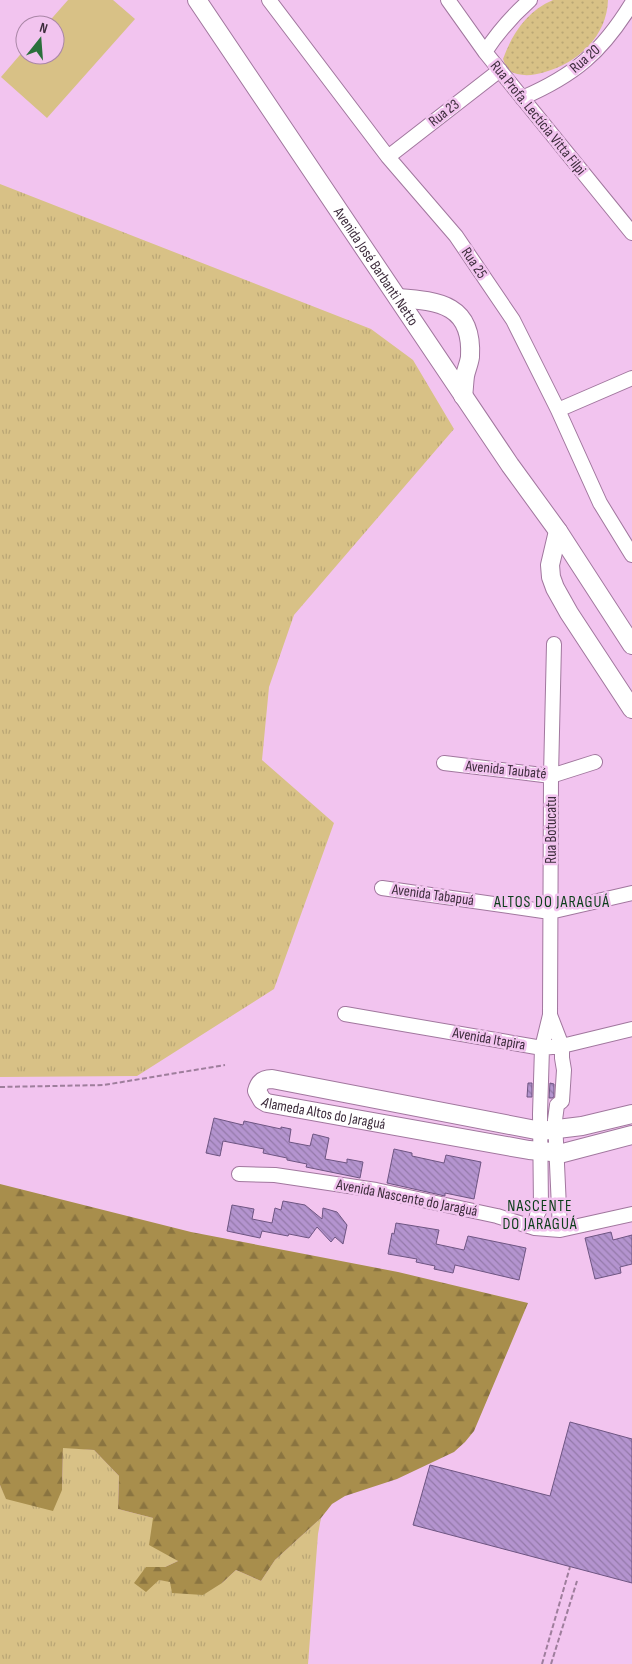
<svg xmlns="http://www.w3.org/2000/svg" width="632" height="1664" font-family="'Sofia Sans Condensed',sans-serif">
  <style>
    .grass { fill: url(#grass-tufts) }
    .forest { fill: url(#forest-firs) }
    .park { fill: #d8c186 }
    .garden { fill: url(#garden-dots) }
    .building { fill: url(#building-back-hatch); stroke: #6e5582 }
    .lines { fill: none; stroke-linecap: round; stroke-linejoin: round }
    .minor-casing { stroke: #a1779e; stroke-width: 16 }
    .tertiary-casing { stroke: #a1779e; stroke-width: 20 }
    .path { stroke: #9e7e9c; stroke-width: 2; stroke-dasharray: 5 2.5; stroke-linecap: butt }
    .minor { stroke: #fff; stroke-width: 14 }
    .tertiary { stroke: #fff; stroke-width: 18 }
    .labels { text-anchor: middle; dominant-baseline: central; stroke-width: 5; stroke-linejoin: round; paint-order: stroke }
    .street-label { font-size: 15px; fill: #3d2c3c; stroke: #f2c4ef }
    .neighbourhood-label { font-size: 16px; letter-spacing: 1px; fill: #0c3e1a; stroke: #f2c4ef }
  </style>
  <defs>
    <pattern id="grass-tufts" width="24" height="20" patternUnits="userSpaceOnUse" patternTransform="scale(1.25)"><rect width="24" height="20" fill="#d8c186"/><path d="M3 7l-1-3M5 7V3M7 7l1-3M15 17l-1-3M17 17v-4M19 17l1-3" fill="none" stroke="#baa675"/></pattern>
    <pattern id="forest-firs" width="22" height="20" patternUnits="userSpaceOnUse" patternTransform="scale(1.25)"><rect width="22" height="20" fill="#a88e4c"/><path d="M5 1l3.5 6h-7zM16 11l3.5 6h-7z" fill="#8a7440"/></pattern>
    <pattern id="garden-dots" width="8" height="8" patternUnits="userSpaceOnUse" patternTransform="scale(1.25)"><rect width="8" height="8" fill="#d8c186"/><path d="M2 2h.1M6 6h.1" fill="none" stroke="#baa675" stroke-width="1.8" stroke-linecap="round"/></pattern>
    <pattern id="building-back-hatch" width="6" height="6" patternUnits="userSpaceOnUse" patternTransform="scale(1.25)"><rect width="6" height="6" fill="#b494cf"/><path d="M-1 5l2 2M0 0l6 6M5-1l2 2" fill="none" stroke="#9479a9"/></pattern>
  </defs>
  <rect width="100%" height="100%" fill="#f2c4ef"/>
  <path class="grass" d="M 0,184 L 371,329 L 413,360 L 454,429 L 294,615 L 269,687 L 262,760 L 334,823 L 274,989 L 137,1076 L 0,1077 Z
    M 63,1447 L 94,1450 L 119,1476 L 118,1509 L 153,1518 L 178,1561 L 165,1567 L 159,1580 L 222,1583 L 236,1570 L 261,1581 L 275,1560 L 321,1518 L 318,1534 L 308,1664 L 0,1664 L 0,1485 L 7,1499 L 62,1490 Z"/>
  <path class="forest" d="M 0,1184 L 191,1232 L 398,1272 L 528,1303 L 474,1431 L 465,1442 L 454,1452 L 397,1479 L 345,1496 L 332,1504 L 321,1518 L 275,1560 L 261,1581 L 236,1570 L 222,1583 L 203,1595 L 172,1593 L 170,1582 L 159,1580 L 146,1592 L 134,1583 L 146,1567 L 165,1567 L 178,1561 L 149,1545 L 153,1518 L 118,1509 L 119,1476 L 94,1450 L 63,1448 L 62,1490 L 53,1511 L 6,1499 L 0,1485 Z"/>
  <path class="park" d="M 68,0 L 113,0 L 135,19 L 47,118 L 1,77 L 25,49 L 25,55 L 55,55 L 55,25 L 46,25 Z"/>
  <path class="garden" d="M 553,0 L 608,0 C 607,36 578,63 545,72 C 532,76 519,77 507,70 L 503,59 C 512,34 527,11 553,0 Z"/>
  <path class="building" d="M 528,1083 L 532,1083 L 532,1097 L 527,1097 Z
    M 550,1083 L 554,1084 L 554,1097 L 552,1098 L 549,1098 Z
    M 214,1118 L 243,1125 L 244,1121 L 281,1129 L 281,1127 L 291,1129 L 289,1142 L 310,1146 L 313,1134 L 329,1138 L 325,1159 L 347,1163 L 347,1159 L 363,1162 L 360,1178 L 306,1167 L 307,1164 L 287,1160 L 287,1158 L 263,1153 L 264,1149 L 223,1141 L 220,1156 L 206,1153 Z
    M 394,1149 L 412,1153 L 412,1156 L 444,1163 L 446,1155 L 481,1162 L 474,1199 L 445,1193 L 445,1196 L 387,1183 Z
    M 283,1201 L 305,1205 L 322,1219 L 323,1208 L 337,1212 L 347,1225 L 343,1244 L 335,1237 L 331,1242 L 317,1227 L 309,1238 L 289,1234 L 288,1236 L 262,1231 L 260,1238 L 227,1231 L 232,1205 L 254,1209 L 252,1219 L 272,1223 L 275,1208 L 281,1210 Z
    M 396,1223 L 439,1230 L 436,1244 L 464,1250 L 468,1236 L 526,1248 L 519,1280 L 455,1265 L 453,1273 L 434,1269 L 435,1266 L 416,1262 L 417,1259 L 388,1254 L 392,1233 L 394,1234 Z
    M 611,1232 L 613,1240 L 632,1235 L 632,1264 L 620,1267 L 621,1273 L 595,1279 L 585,1238 Z
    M 570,1422 L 632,1439 L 632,1583 L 413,1525 L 430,1465 L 550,1496 Z"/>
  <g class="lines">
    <defs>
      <path id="minor" d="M 269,0 L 388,157 L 456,236 L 513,320 L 558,410 L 600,503 L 632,555
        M 448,0 L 485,52 L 632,233
        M 485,52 C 498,32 512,16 530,0
        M 522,98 C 575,75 602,52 632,3
        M 388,157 L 500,70
        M 558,410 L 632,378
        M 444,763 L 551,776 L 595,762
        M 382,888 L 550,912 L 632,893
        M 345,1014 L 542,1048 L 562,1046 L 632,1029
        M 550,1015 L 562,1046 L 562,1058 L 564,1070 L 562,1101 L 557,1105 L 555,1120 L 560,1230
        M 239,1174 L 275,1175 L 376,1190 L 497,1216 L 535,1228 L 560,1230 L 632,1214
        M 535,1228 L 537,1215 L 541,1207 L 540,1114 L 542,1048 L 550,1015 L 551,776 L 554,644"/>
      <g id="tertiary">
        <path id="s1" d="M 197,0 L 510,465 L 558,531 L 632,645"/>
        <path d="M 398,298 C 440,301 473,305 470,357 C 469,364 466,370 465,376 C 464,383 464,390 463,396"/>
        <path d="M 558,531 L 550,565 L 551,577 L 555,588 L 569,613 L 632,709"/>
        <path id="s2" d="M 632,1114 L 582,1126 L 541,1131 L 272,1079 C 262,1079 259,1083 257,1091 L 262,1100 L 267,1103 L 529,1150 L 563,1153 L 632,1135"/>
      </g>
    </defs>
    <use href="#minor" class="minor-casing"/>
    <use href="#tertiary" class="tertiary-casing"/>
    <path class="path" d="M 0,1087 L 104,1085 L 225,1065
      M 542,1664 L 570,1567
      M 551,1664 L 577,1581"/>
    <use href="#minor" class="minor"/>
    <use href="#tertiary" class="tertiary"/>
  </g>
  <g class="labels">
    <g class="street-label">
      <text transform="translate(585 59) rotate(-41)">Rua 20</text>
      <text transform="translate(444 113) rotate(-38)">Rua 23</text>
      <text transform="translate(538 118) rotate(51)">Rua Profa. Lectícia Vitta Filpi</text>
      <text transform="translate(474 263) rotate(56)">Rua 25</text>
      <text stroke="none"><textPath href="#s1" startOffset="321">Avenida José Barbanti Netto</textPath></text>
      <text transform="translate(506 770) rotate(6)">Avenida Taubaté</text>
      <text transform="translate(551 830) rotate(-90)">Rua Botucatu</text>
      <text transform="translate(433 895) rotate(8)">Avenida Tabapuá</text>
      <text transform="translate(489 1039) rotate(10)">Avenida Itapira</text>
      <text stroke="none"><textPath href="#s2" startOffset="462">Alameda Altos do Jaraguá</textPath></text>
      <text transform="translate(407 1198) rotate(11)">Avenida Nascente do Jaraguá</text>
    </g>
    <g class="neighbourhood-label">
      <text x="552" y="902">ALTOS DO JARAGUÁ</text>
      <text x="540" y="1206">NASCENTE<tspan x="540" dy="18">DO JARAGUÁ</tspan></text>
    </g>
  </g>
  <g transform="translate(40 40) rotate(17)"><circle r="24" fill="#f2c4ef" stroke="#aa87a7"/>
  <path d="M0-4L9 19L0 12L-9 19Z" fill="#2a6f3b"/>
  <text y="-8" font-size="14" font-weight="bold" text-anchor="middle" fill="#3d2c3c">N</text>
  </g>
</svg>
